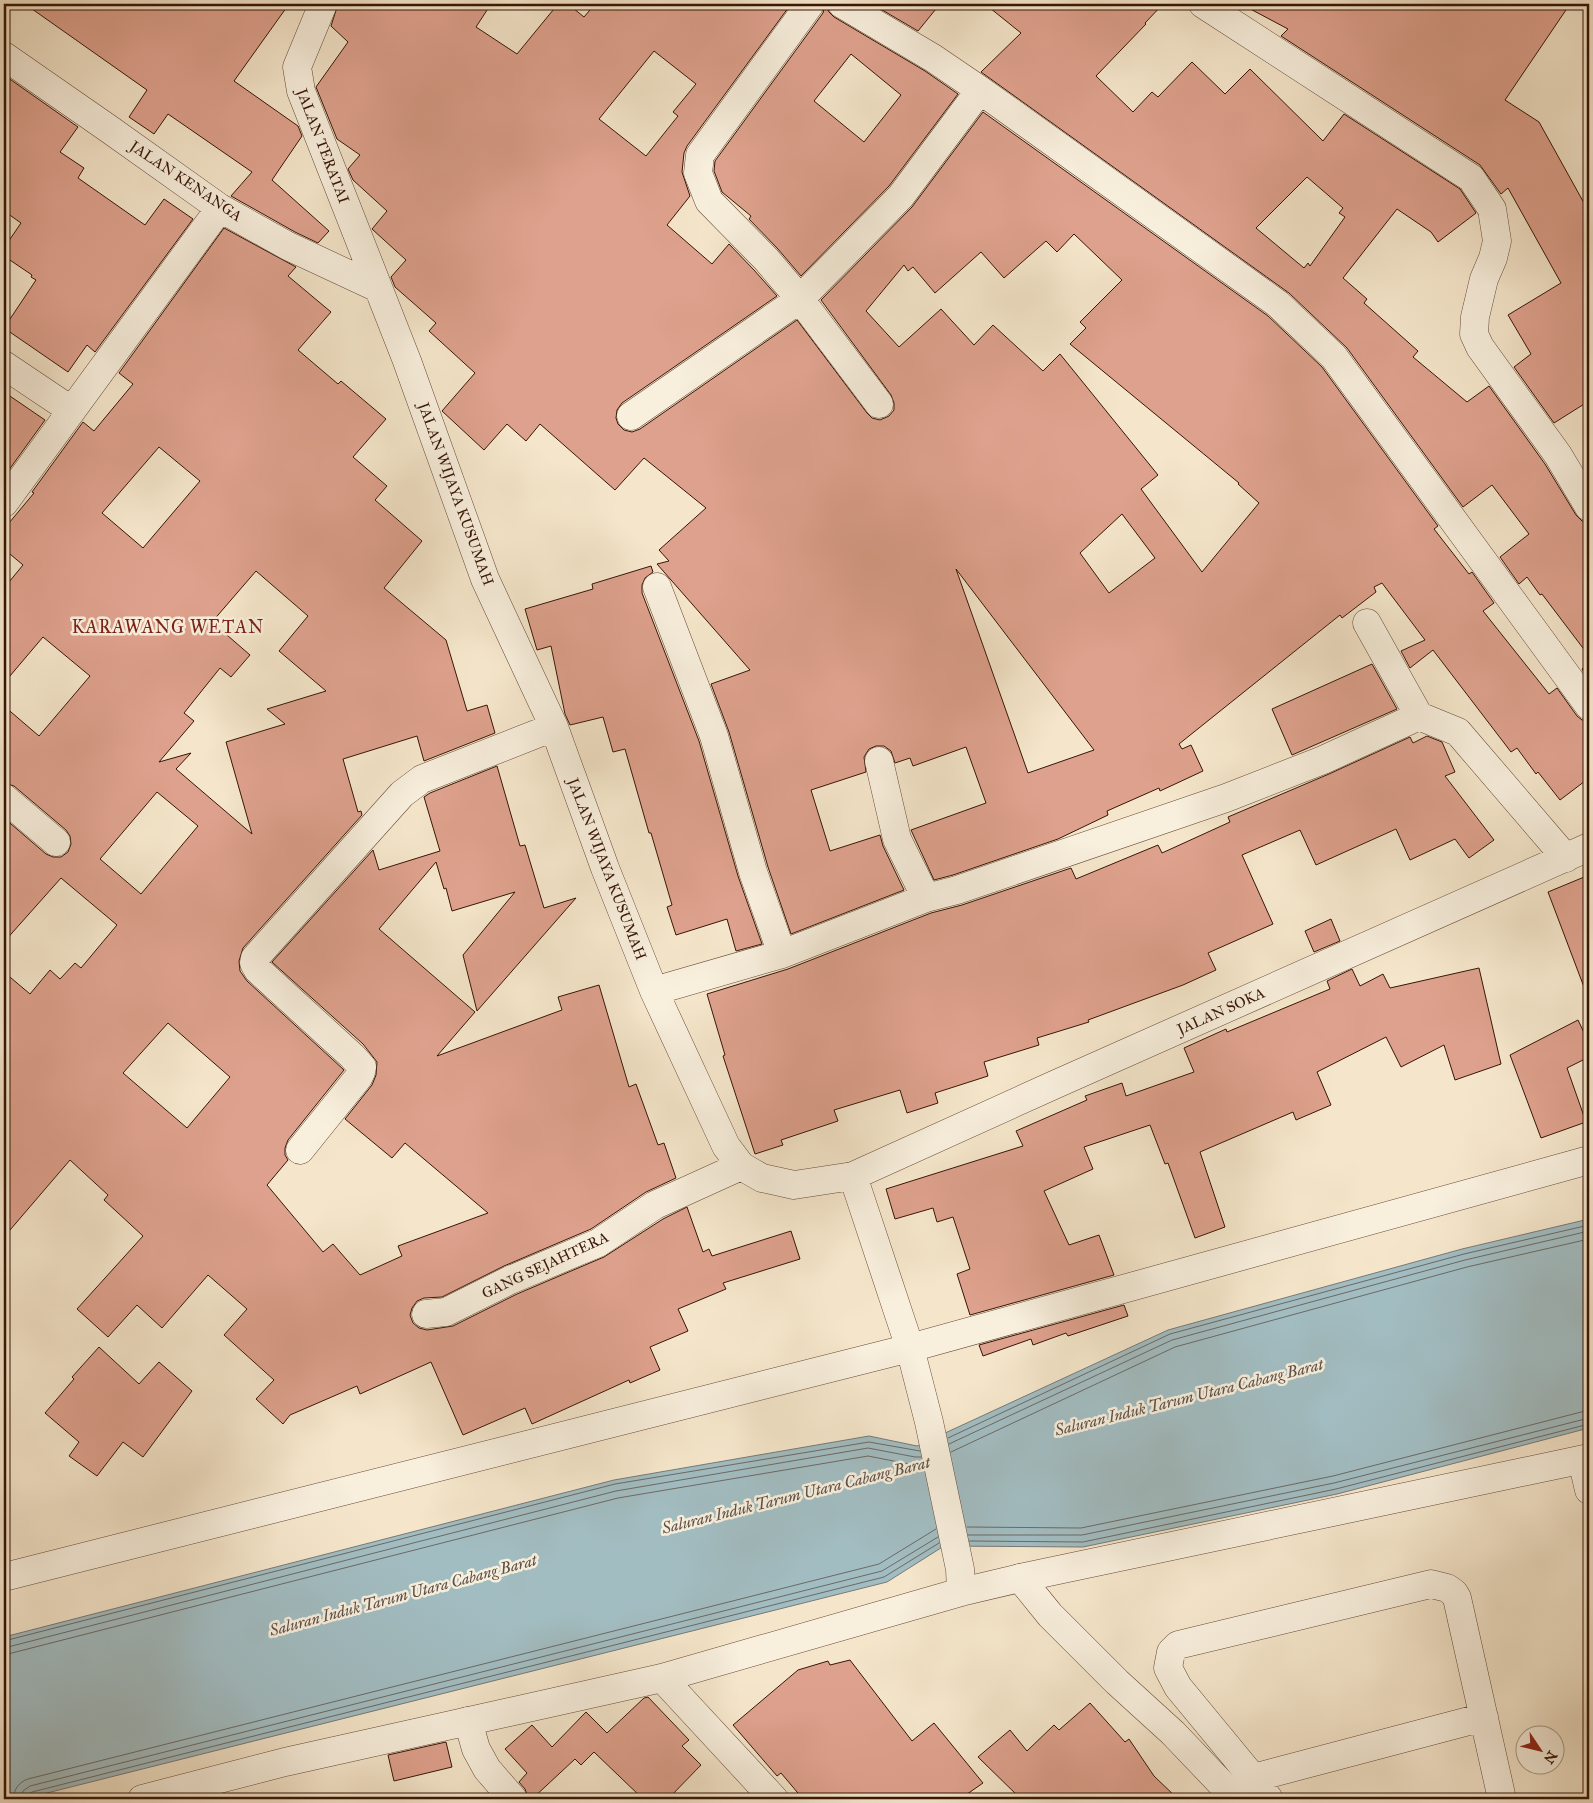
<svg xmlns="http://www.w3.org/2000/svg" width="1593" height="1803" font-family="'IM FELL Great Primer',serif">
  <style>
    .water { fill: #a2bdc2; stroke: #777a77 }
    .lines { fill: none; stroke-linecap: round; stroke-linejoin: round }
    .shore { stroke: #6c6964; stroke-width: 1 }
    .building { fill: #dea18d; stroke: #371506; fill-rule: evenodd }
    .minor-casing { stroke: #664937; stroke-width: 29 }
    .tertiary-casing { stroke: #664937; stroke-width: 29 }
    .minor { stroke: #f8efdd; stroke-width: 28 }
    .tertiary { stroke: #f8efdd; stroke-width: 28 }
    .labels { text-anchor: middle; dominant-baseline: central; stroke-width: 5; stroke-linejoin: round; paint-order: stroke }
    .street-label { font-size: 15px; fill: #371506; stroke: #f8efdd }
    .water-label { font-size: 16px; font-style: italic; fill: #5c5048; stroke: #f8efdd }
    .quarter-label { font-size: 18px; letter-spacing: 1px; fill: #7a1f14; stroke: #f8efdd }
  </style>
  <rect width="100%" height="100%" fill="#f5e6cb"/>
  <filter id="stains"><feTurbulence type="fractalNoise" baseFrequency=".004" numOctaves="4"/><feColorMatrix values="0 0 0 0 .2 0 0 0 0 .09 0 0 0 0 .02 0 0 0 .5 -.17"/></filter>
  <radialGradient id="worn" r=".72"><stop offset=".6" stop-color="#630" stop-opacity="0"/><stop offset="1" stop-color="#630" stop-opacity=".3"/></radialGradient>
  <path class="water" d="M 1589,1219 L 1589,1428 L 1337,1494 L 1083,1547 L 944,1546 L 887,1582 L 23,1799 L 4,1799 L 4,1637 L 614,1480 L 869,1436 L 917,1446 L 1168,1330 L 1462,1249 Z"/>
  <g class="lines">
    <path class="shore" d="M 948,1438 L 1170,1334 L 1464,1254 L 1589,1225
      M 949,1444 L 1172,1340 L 1465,1260 L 1589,1231
      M 951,1452 L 1175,1347 L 1467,1267 L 1589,1239
      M 967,1527 L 1081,1528 L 1333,1476 L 1589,1410
      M 968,1535 L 1082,1535 L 1334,1483 L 1589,1418
      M 969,1541 L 1083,1542 L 1336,1489 L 1589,1424
      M 4,1641 L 615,1484 L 869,1442 L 920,1451
      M 4,1648 L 616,1491 L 868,1448 L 915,1457 L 921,1457
      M 4,1655 L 618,1498 L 868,1456 L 914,1465 L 923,1464
      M 13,1799 C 14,1789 19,1782 28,1779 L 879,1564 L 936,1529
      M 21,1799 L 23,1791 L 30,1786 L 882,1571 L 938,1537
      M 27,1799 L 28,1795 L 32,1792 L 884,1577 L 939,1543"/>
  </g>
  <path class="building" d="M 25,4 L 289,4 L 234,81 L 298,126 L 302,136 L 272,180 L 329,231 L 318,243 L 295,232 L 231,196 L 252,172 L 168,114 L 154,134 L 129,117 L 147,90 Z
    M 338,4 L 491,4 L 476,27 L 517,54 L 558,4 L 568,4 L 584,17 L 595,4 L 791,4 L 687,146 L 684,153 L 682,172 L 690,196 L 667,225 L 712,264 L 729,244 L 754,270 L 777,296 L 622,403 L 617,410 L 616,418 L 618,424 L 624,430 L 632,432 L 640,429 L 797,320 L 867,413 L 872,418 L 880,420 L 889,416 L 894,410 L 894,403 L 891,395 L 821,300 L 912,207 L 983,112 L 1268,316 L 1322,367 L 1438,526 L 1434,529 L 1469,574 L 1472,572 L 1494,603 L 1483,611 L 1549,694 L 1557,688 L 1577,716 L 1582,720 L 1589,721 L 1589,778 L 1560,800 L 1538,772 L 1536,774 L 1517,748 L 1511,752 L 1433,650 L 1410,668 L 1401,651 L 1425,640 L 1382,583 L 1374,587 L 1376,592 L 1342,618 L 1340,615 L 1179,744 L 1182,749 L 1191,745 L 1203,771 L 1160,791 L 1159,788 L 1107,811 L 1108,815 L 1058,839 L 953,875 L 934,880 L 911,830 L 986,803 L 966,747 L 913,766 L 910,758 L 895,763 L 891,751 L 884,746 L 876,746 L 869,749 L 864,757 L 866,772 L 811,790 L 830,851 L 880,835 L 883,846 L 904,890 L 791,934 L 768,867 L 729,732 L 711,684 L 750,670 L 657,564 L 669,561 L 659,550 L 706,508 L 644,458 L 615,490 L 540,424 L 526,441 L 507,424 L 484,450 L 442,411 L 475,373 L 429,331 L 436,323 L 395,287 L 391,277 L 406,260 L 372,229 L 387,211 L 353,180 L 348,169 L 360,155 L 337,139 L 316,87 L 348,42 L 331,26 ZM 654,51 L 696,84 L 673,112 L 678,116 L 646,156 L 599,119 ZM 1074,234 L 1122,280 L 1080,322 L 1086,328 L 1070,344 L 1239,483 L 1238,484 L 1259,503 L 1202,572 L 1141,489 L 1158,475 L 1060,354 L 1043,371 L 993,325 L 974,345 L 941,309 L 899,347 L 866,311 L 904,265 L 908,271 L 913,267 L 935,293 L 981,252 L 1004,278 L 1046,241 L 1057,252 ZM 1122,514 L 1155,558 L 1109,593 L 1080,553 ZM 956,569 L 1094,750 L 1028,773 Z
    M 825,4 L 829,12 L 834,17 L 925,71 L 958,94 L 889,186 L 801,276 L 778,249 L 749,219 L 751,216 L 722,192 L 714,171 L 715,161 L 823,13 ZM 851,54 L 901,95 L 864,142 L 814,101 Z
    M 872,4 L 940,4 L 918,31 Z
    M 985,4 L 1163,4 L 1145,23 L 1146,24 L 1096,76 L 1133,112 L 1152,92 L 1158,97 L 1192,62 L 1225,94 L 1250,69 L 1323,141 L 1344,114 L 1460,189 L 1476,213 L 1438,242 L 1431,232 L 1397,209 L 1343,278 L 1367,299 L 1364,303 L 1418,351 L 1413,357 L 1467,402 L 1489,386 L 1545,464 L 1576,515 L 1582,521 L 1589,523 L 1589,656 L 1542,594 L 1540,595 L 1527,577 L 1519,584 L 1500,557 L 1529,534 L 1492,485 L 1463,507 L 1347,348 L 1289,293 L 981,72 L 1021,33 ZM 1307,177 L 1343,208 L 1339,213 L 1345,217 L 1310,266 L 1308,263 L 1304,268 L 1256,228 Z
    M 1241,4 L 1570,4 L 1505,100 L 1539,122 L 1589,212 L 1589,401 L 1554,423 L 1514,367 L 1531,354 L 1508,315 L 1561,283 L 1508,188 L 1501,194 L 1480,165 L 1281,36 L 1288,29 Z
    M 4,75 L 78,127 L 60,152 L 84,168 L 78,178 L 145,225 L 164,199 L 193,219 L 95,352 L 87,345 L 68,372 L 4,328 L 36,280 L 31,277 L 32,275 L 4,256 L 4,248 L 21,223 L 4,211 Z
    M 224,228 L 296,267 L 288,276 L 331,312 L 298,350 L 338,384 L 341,381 L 386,419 L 353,457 L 387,486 L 375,500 L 422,541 L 384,588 L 446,640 L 467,711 L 487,705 L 495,733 L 424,761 L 417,736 L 343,759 L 358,812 L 361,811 L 362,815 L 243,948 L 239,961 L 240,971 L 247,981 L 344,1070 L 288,1140 L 285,1148 L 285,1155 L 288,1160 L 267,1185 L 323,1252 L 333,1244 L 360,1275 L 402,1256 L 398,1246 L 488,1213 L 405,1143 L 392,1158 L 345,1119 L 372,1085 L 376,1075 L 377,1062 L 363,1044 L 272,962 L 373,850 L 379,870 L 440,851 L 424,797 L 430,793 L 497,766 L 520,846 L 525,845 L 544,908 L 576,898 L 477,1011 L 463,955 L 515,892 L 452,911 L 446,888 L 444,889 L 436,862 L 379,929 L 475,1012 L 437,1056 L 562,1010 L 558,997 L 599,985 L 629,1087 L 636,1084 L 658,1145 L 664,1143 L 676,1178 L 646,1192 L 591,1229 L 504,1266 L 442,1297 L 424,1298 L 417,1301 L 412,1308 L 410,1315 L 413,1323 L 419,1328 L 427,1330 L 453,1326 L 517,1294 L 604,1257 L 663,1219 L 687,1207 L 703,1252 L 709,1249 L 712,1256 L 791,1231 L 800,1259 L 723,1283 L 726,1289 L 678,1309 L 688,1331 L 650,1347 L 660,1370 L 630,1383 L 629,1380 L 532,1424 L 525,1408 L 463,1435 L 431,1362 L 360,1394 L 357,1386 L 290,1415 L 283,1424 L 256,1399 L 274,1380 L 224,1335 L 247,1309 L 208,1275 L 162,1328 L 137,1305 L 108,1337 L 77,1309 L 143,1236 L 104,1200 L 108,1195 L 70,1160 L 4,1237 L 4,972 L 30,994 L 50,970 L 60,979 L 75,963 L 81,968 L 117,925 L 61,878 L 4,942 L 4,818 L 46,854 L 53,857 L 61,857 L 68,852 L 71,844 L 70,836 L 66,830 L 14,786 L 4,783 L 4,706 L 39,736 L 90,676 L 43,637 L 4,683 L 4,588 L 23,565 L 4,549 L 4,529 L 34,493 L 32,492 L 83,422 L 94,431 L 133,384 L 119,373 ZM 159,447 L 200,481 L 143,548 L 102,513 ZM 256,571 L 308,616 L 279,651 L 326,691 L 267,709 L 285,724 L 226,742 L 252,834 L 176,769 L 191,753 L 159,762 L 194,721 L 184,713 L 220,668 L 231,677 L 250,655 L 212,622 ZM 157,792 L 198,826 L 141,894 L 100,859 ZM 168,1023 L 230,1077 L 187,1128 L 123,1073 Z
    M 4,392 L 45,420 L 6,474 L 4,473 Z
    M 651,566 L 653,572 L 645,578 L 642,585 L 642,593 L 699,741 L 738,876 L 762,944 L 736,951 L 727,919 L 676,935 L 667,907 L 672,905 L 651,833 L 649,833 L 625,749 L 613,752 L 603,717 L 570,725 L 565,714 L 551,646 L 537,650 L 525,609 L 593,589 L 592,584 Z
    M 1589,663 L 1589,680 L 1582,669 Z
    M 1372,664 L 1397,709 L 1292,755 L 1272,709 Z
    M 1427,736 L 1442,742 L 1455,772 L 1445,776 L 1494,840 L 1469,858 L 1455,839 L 1410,860 L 1396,829 L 1316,865 L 1300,830 L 1242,855 L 1273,924 L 1208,953 L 1216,970 L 1183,985 L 1088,1020 L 1089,1022 L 1037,1038 L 1039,1045 L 984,1062 L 988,1076 L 935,1093 L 938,1103 L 907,1113 L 900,1090 L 834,1110 L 838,1121 L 781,1140 L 783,1145 L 755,1154 L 723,1056 L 725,1055 L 707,994 L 788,969 L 931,913 L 962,905 L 1071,868 L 1076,879 L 1158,845 L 1162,853 L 1230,822 L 1228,817 L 1329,774 L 1410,737 L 1413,743 Z
    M 1589,875 L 1589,994 L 1587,995 L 1548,892 Z
    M 1331,919 L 1340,941 L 1314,952 L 1305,931 Z
    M 1479,968 L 1501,1064 L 1455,1080 L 1444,1045 L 1401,1067 L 1386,1037 L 1317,1072 L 1331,1105 L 1296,1120 L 1293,1112 L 1200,1152 L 1225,1227 L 1195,1238 L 1168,1163 L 1165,1164 L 1150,1125 L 1084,1147 L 1093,1169 L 1044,1191 L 1069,1245 L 1099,1235 L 1114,1275 L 970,1315 L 957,1274 L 970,1269 L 953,1217 L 937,1222 L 933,1208 L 895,1219 L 886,1189 L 1023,1146 L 1016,1131 L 1087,1100 L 1085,1096 L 1122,1083 L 1126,1096 L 1194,1072 L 1184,1048 L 1226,1029 L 1227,1032 L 1330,989 L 1327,981 L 1352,969 L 1360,986 L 1383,974 L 1390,988 Z
    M 1578,1020 L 1589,1043 L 1589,1057 L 1567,1068 L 1586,1122 L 1541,1138 L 1510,1055 Z
    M 1124,1305 L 1128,1316 L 1068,1336 L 1066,1333 L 1033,1345 L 1031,1339 L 983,1356 L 979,1345 Z
    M 99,1347 L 139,1384 L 159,1362 L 192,1391 L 143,1457 L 123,1442 L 97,1476 L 69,1456 L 79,1442 L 45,1413 L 74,1379 L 72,1377 Z
    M 850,1660 L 912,1741 L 934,1723 L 983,1783 L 960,1799 L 803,1799 L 781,1773 L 777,1776 L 733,1725 L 798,1670 L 828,1661 L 830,1665 Z
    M 648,1697 L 689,1740 L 682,1746 L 701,1765 L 668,1799 L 643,1799 L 594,1752 L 581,1765 L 575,1759 L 532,1799 L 528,1797 L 525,1789 L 519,1782 L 527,1773 L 505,1749 L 532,1725 L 552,1747 L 586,1712 L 607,1733 L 644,1698 Z
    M 1090,1703 L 1125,1742 L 1129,1739 L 1154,1776 L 1178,1799 L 1021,1799 L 978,1757 L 1010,1730 L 1027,1751 L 1054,1725 L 1059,1730 Z
    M 446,1742 L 452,1767 L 394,1781 L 388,1755 Z"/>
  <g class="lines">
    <defs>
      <path id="minor" d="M 323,4 L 297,67 L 301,91 L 407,361 L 485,579 L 554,727 L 605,868 L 654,991 L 726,1146 L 741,1166 L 762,1178 L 794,1185 L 853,1176 L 910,1348
        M 810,4 L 700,155 L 698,173 L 709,201 L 766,259 L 800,299 L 879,404
        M 842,4 L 933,58 L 980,90 L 1278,304 L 1334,357 L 1589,706
        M 1203,4 L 1471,178 L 1492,209 L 1497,241 L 1493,258 L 1484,279 L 1475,317 L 1474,334 L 1480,347 L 1558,455 L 1589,507
        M 4,56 L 109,129 L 220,208 L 288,246 L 378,288
        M 4,365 L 71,410
        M 631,416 L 800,299 L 901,196 L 980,90
        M 4,503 L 220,208
        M 657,587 L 714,736 L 753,872 L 782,954
        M 1367,623 L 1419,716
        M 879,761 L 897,839 L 926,898
        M 4,798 L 56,842
        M 654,991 L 782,954 L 926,898 L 957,890 L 1226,798 L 1323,760 L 1419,716 L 1458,732 L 1566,858
        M 300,1150 L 358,1078 L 361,1072 L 362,1067 L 352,1056 L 258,970 L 254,963 L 255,958 L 402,794 L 422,779 L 554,727
        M 853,1176 L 1054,1085 L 1589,847
        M 426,1314 L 446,1312 L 510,1280 L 598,1243 L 655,1205 L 741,1166
        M 1582,1460 L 1589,1490
        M 1020,1578 L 1050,1615 L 1117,1682 L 1173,1733 L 1236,1799
        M 1484,1717 L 1253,1778 L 1178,1687 L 1168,1668 L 1171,1652 L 1178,1645 L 1431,1584 L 1447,1588 L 1454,1593 L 1457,1598 L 1502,1799
        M 468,1721 L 476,1749 L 487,1769 L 513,1799
        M 1253,1778 L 1269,1799"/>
      <path id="tertiary" d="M 910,1348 L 929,1422 L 960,1569 L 961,1592
        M 4,1577 L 910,1348 L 1589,1160
        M 662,1678 L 774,1799
        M 142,1799 L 285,1762 L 662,1678 L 961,1592 L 1020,1578 L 1589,1458"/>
    </defs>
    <use href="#minor" class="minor-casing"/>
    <use href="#tertiary" class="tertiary-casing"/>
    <use href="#minor" class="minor"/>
    <use href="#tertiary" class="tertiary"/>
  </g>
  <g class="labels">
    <g class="street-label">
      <text transform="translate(323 146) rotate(69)">JALAN TERATAI</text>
      <text transform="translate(186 181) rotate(34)">JALAN KENANGA</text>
      <text transform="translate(456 494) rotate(70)">JALAN WIJAYA KUSUMAH</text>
      <text transform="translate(607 869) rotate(69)">JALAN WIJAYA KUSUMAH</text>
      <text transform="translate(1221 1011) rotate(-24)">JALAN SOKA</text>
      <text transform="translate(545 1265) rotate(-25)">GANG SEJAHTERA</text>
    </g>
    <g class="water-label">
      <text transform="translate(1189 1397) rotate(-14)">Saluran Induk Tarum Utara Cabang Barat</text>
      <text transform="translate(796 1495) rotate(-14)">Saluran Induk Tarum Utara Cabang Barat</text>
      <text transform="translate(403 1595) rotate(-15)">Saluran Induk Tarum Utara Cabang Barat</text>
    </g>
    <g class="quarter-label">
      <text x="168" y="627">KARAWANG WETAN</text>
    </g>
  </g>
  <rect width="1593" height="1803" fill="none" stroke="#f5e6cb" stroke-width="20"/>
  <rect x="5" y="5" width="1583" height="1793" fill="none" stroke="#371506" stroke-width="2.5"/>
  <rect x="10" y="10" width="1573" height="1783" fill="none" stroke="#371506"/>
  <g transform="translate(1540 1750) rotate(125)"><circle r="24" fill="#f8efdd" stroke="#ab9887"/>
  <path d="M0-4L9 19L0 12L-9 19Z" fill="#8f2418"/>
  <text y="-8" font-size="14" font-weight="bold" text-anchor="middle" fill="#371506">N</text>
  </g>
  <rect width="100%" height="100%" filter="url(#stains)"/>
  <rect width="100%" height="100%" fill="url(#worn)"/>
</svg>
